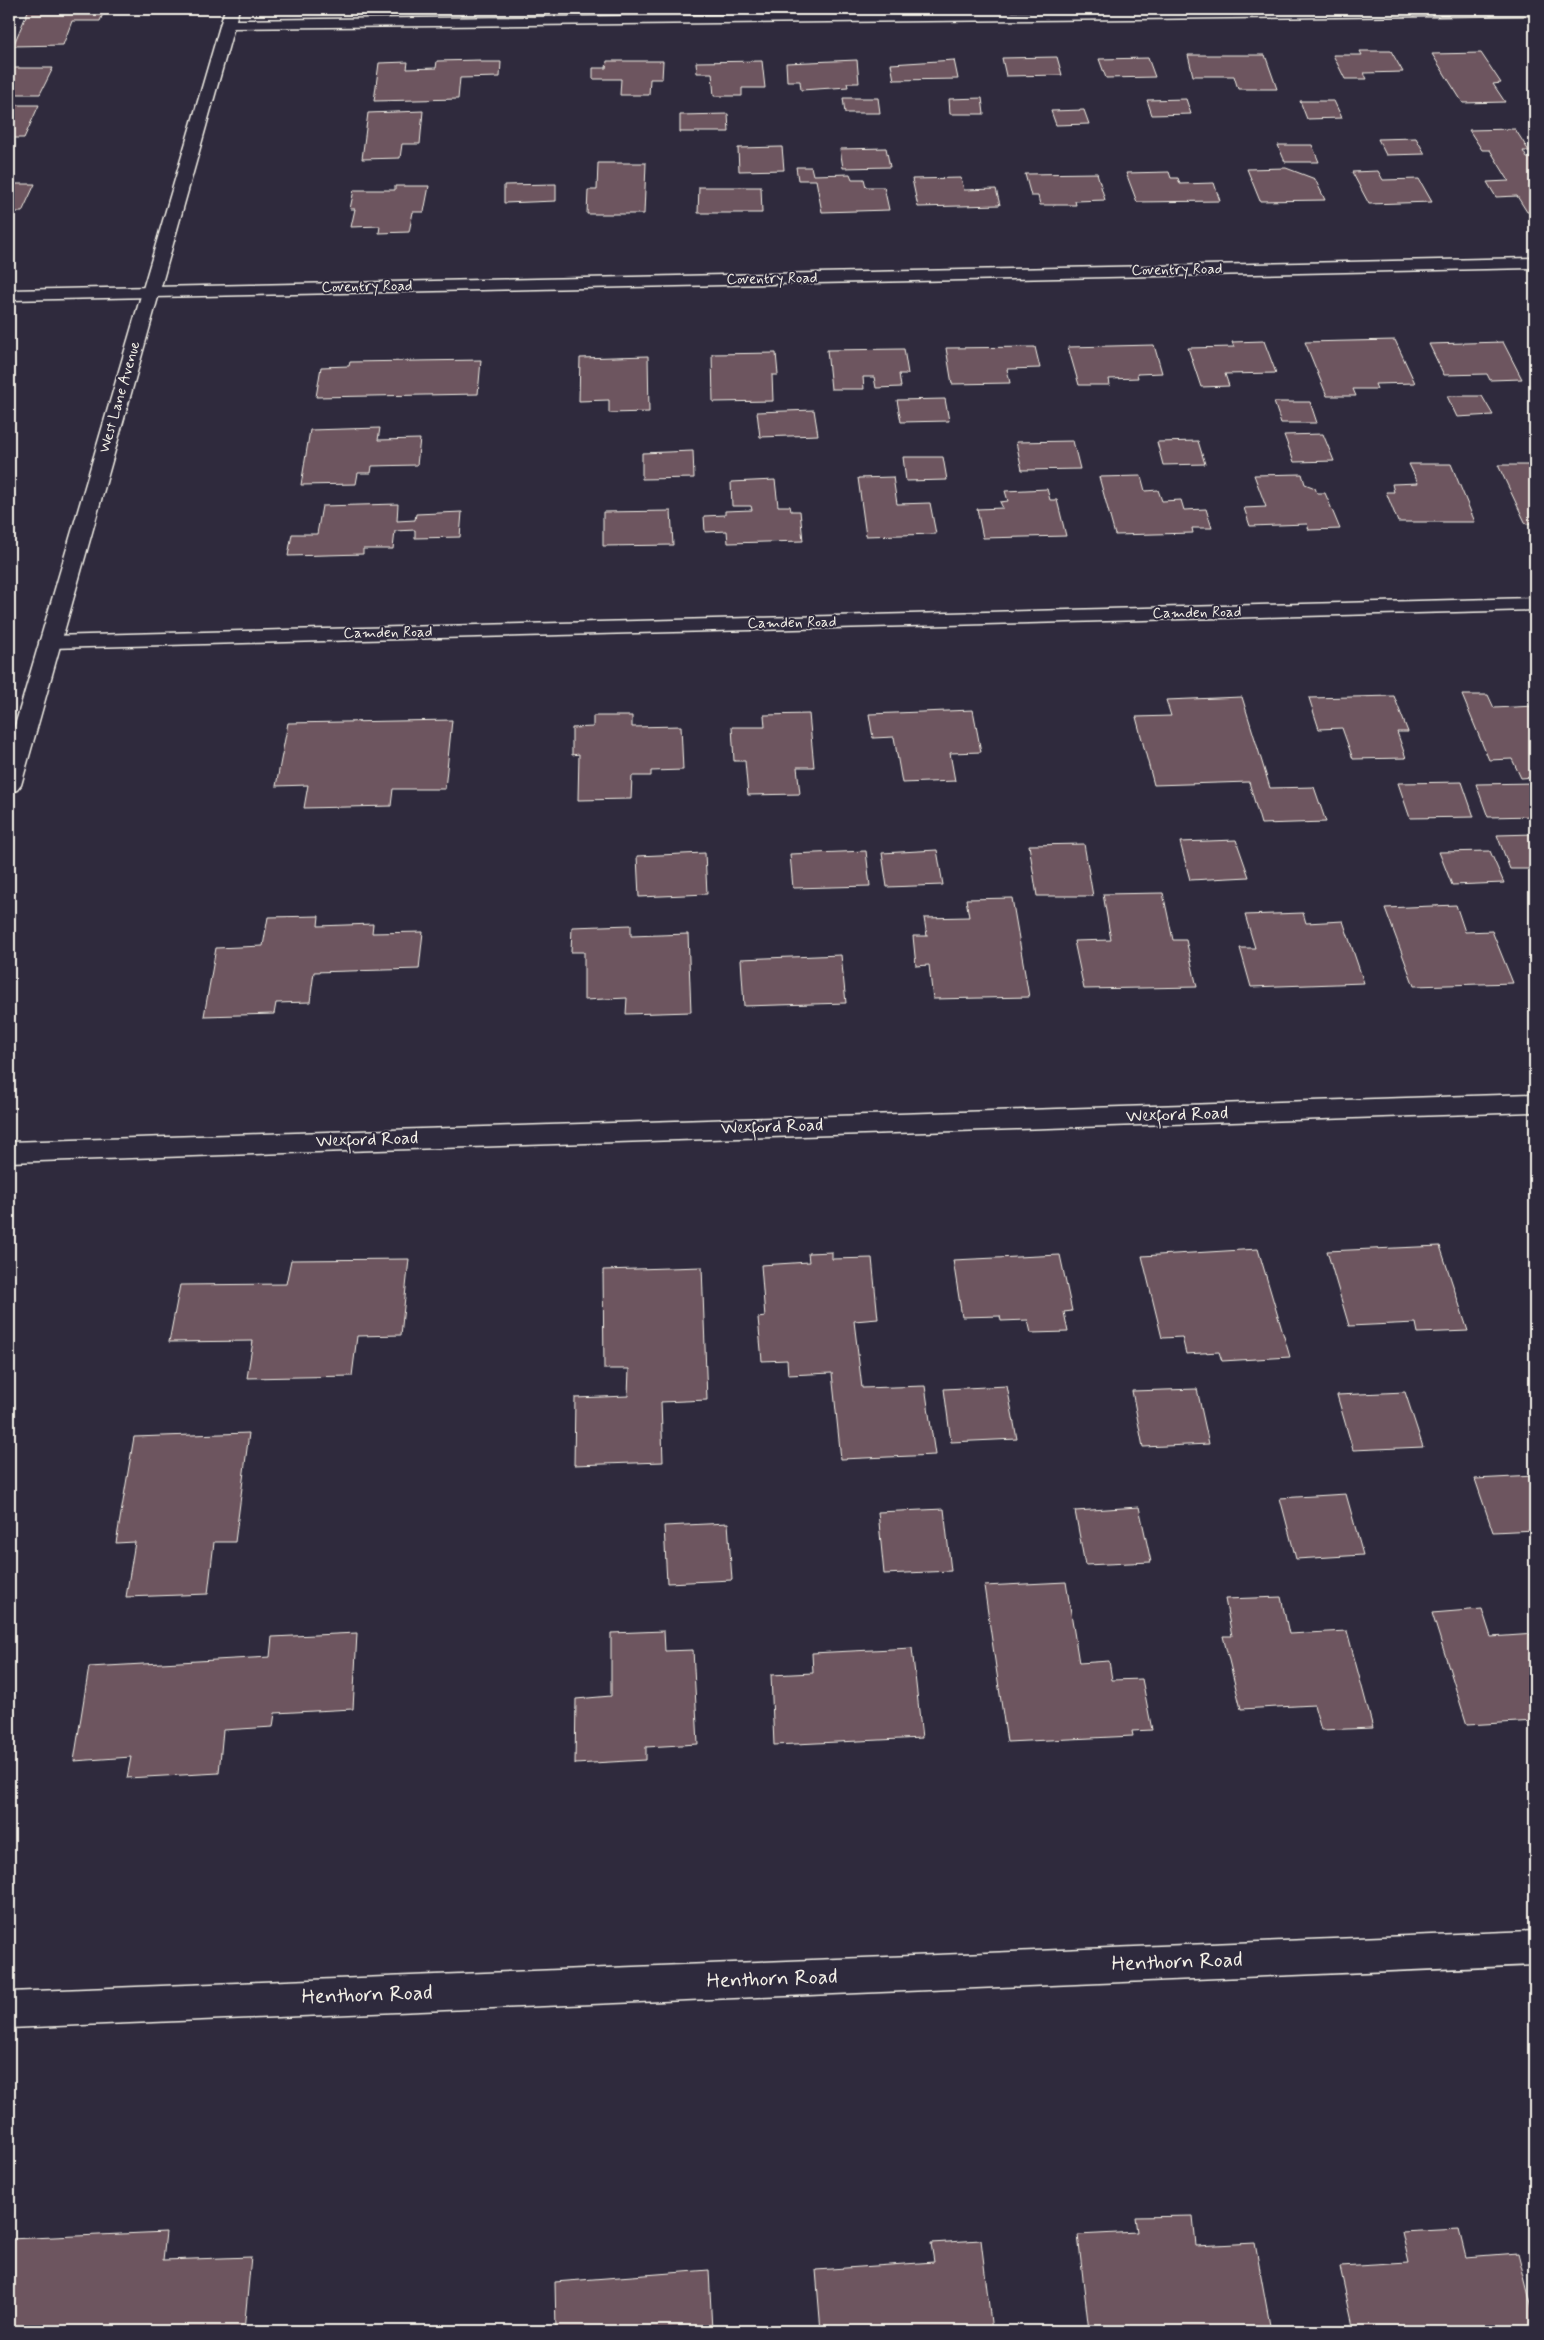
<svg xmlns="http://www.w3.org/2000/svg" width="1544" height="2340" font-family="Mynerve,sans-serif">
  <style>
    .building { fill: #6d555e; stroke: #f4f1e8 }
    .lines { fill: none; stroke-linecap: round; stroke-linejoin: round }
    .minor-casing { stroke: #f4f1e8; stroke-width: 3 }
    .major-casing { stroke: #f4f1e8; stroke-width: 3 }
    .minor { fill: #2f2a3d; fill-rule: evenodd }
    .major { fill: #2f2a3d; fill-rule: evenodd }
    .labels { text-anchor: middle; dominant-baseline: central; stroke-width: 4; stroke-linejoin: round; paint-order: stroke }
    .far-street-label { font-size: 15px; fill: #f4f1e8; stroke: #2f2a3d }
    .street-label { font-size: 18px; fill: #f4f1e8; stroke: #2f2a3d }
    .near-street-label { font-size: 21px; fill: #f4f1e8; stroke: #2f2a3d }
  </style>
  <rect width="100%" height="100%" fill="#2f2a3d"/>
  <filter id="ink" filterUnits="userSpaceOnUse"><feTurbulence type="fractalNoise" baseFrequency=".02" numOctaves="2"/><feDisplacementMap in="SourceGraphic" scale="10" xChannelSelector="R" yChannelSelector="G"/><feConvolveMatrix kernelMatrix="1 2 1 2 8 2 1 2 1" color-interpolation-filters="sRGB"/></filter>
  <g filter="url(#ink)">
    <path class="building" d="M 29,9 L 105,9 L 100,21 L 72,21 L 63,45 L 13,46 Z
      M 1360,51 L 1391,51 L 1403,72 L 1364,73 L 1367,79 L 1345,79 L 1333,55 L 1362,55 Z
      M 1481,53 L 1501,83 L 1493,84 L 1505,102 L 1463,103 L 1432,54 Z
      M 1188,55 L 1265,55 L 1277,89 L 1238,89 L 1234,76 L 1193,76 Z
      M 1057,57 L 1062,75 L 1006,76 L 1002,58 Z
      M 1148,58 L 1155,77 L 1106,78 L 1099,59 Z
      M 480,60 L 480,62 L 501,62 L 500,77 L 460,78 L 458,99 L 374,101 L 379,63 L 408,62 L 407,69 L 436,68 L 437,61 Z
      M 857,60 L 859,83 L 847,83 L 848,87 L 801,90 L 800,81 L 787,81 L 786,63 Z
      M 954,60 L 958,79 L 894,80 L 891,64 Z
      M 607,61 L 663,61 L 662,79 L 650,79 L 649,95 L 620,95 L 621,79 L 593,79 L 593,68 L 606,68 Z
      M 762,61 L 765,88 L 742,88 L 742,96 L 714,96 L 712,73 L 697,73 L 696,62 Z
      M 9,68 L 53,68 L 40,94 L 9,94 Z
      M 843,98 L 878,98 L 880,113 L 845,113 Z
      M 982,98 L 984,114 L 950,114 L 949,99 Z
      M 1186,99 L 1191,114 L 1152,115 L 1147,100 Z
      M 1300,101 L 1334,101 L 1342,118 L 1307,119 Z
      M 9,105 L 39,105 L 24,138 L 9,138 Z
      M 1084,110 L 1089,124 L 1056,125 L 1051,111 Z
      M 423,111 L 420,144 L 402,144 L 400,158 L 362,159 L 368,113 Z
      M 728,114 L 729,132 L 680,132 L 680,115 Z
      M 1515,129 L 1529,151 L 1523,151 L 1527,158 L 1535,158 L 1535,212 L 1527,212 L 1517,196 L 1496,197 L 1487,182 L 1509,181 L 1490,150 L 1482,150 L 1469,130 Z
      M 1416,138 L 1425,154 L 1386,155 L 1378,139 Z
      M 1278,145 L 1312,145 L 1319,162 L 1285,162 Z
      M 782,147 L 784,170 L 739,171 L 738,148 Z
      M 886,148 L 890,167 L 843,168 L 840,149 Z
      M 598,163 L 646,163 L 644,214 L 587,214 L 588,190 L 597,190 Z
      M 796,167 L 811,167 L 813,175 L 850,174 L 852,179 L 864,179 L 866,187 L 884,187 L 889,210 L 822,212 L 816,180 L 798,180 Z
      M 1286,168 L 1315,179 L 1325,200 L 1260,201 L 1247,169 Z
      M 1378,171 L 1383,180 L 1419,179 L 1432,202 L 1369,204 L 1352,172 Z
      M 1169,172 L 1171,178 L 1178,178 L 1180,184 L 1214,183 L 1220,201 L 1137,202 L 1126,173 Z
      M 1097,173 L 1105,200 L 1075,201 L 1076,205 L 1040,205 L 1038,196 L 1031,196 L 1025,174 Z
      M 961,178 L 964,190 L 996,189 L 1000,205 L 918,207 L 912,179 Z
      M 9,184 L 35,184 L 22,212 L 9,212 Z
      M 556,184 L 556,201 L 504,203 L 504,185 Z
      M 395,186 L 429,186 L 424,212 L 413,212 L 409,232 L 379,233 L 380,226 L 351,227 L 355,209 L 350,209 L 354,190 L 395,190 Z
      M 699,187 L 761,187 L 762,213 L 698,213 Z
      M 1395,340 L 1415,383 L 1375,384 L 1377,389 L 1353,389 L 1356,396 L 1327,396 L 1305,342 Z
      M 1264,341 L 1276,373 L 1225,374 L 1229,386 L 1201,387 L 1188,348 L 1234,347 L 1232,342 Z
      M 1503,342 L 1522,379 L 1490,380 L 1487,374 L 1444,375 L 1429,344 Z
      M 1154,345 L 1162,373 L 1137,374 L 1138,378 L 1109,379 L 1110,385 L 1079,385 L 1068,347 Z
      M 1035,347 L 1040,368 L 1007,369 L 1010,383 L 952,384 L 946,348 Z
      M 904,349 L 908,374 L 899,374 L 901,387 L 876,388 L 874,377 L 863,377 L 864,389 L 831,389 L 827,350 Z
      M 776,353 L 778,375 L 772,375 L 773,401 L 713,402 L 712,354 Z
      M 648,356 L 649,412 L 609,413 L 609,400 L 579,401 L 580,358 Z
      M 481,360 L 478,394 L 316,397 L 321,367 L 349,366 L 350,362 Z
      M 1447,396 L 1482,396 L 1493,415 L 1457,417 Z
      M 945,399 L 949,421 L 901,422 L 897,400 Z
      M 1274,402 L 1310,402 L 1317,423 L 1281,423 Z
      M 814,410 L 818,435 L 760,437 L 757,412 Z
      M 380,428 L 378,440 L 420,439 L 417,465 L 372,466 L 371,473 L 358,473 L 356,484 L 301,485 L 310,430 Z
      M 1323,434 L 1334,461 L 1294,462 L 1284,435 Z
      M 1073,441 L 1080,469 L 1022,470 L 1016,442 Z
      M 1198,441 L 1205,464 L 1163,465 L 1157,442 Z
      M 693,451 L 694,478 L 642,479 L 642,453 Z
      M 903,457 L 943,457 L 947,480 L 906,481 Z
      M 1409,464 L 1451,464 L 1475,522 L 1398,522 L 1386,492 L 1394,492 L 1392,484 L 1418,483 Z
      M 1498,465 L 1528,465 L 1535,480 L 1535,523 L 1526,524 Z
      M 1302,474 L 1305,484 L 1315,488 L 1317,493 L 1325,493 L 1340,529 L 1309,530 L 1307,524 L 1250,526 L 1244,508 L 1266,507 L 1254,475 Z
      M 1141,476 L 1145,491 L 1158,490 L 1162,501 L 1181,500 L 1184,510 L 1206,509 L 1212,528 L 1192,528 L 1193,533 L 1115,535 L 1099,477 Z
      M 893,477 L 897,504 L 930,503 L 936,534 L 866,536 L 858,478 Z
      M 775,480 L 778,506 L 790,506 L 791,511 L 800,511 L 803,541 L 728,543 L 727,531 L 705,532 L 704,516 L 725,515 L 725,511 L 752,510 L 751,506 L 732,506 L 731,482 Z
      M 1047,489 L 1050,500 L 1057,500 L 1066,536 L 983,538 L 977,509 L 1003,508 L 1000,502 L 1008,501 L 1005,491 Z
      M 398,504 L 397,521 L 415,520 L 416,514 L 462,512 L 460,537 L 415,538 L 415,530 L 395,531 L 393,549 L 363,549 L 363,554 L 288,556 L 292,534 L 317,534 L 322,506 Z
      M 671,511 L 673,545 L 603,546 L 603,512 Z
      M 1462,695 L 1488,695 L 1494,708 L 1535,706 L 1535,777 L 1521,778 L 1512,759 L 1489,760 Z
      M 1394,696 L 1408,732 L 1397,732 L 1406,758 L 1353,759 L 1342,728 L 1319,729 L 1309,698 Z
      M 1242,697 L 1270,788 L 1314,787 L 1326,822 L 1261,824 L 1249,782 L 1154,785 L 1136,717 L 1171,716 L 1166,700 Z
      M 973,710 L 981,752 L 950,753 L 955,781 L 902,783 L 894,737 L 873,738 L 869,714 Z
      M 809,714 L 814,767 L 797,767 L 800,794 L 748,795 L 745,761 L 734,761 L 732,727 L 765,727 L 764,715 Z
      M 593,716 L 632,716 L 632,727 L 681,726 L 683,770 L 651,771 L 651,776 L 632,776 L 631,799 L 578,800 L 579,754 L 572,755 L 572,728 L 593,727 Z
      M 452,720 L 445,789 L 393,789 L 391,806 L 304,808 L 308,785 L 276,786 L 288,723 Z
      M 1462,782 L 1474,817 L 1410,818 L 1398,783 Z
      M 1535,783 L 1535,816 L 1488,817 L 1476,784 Z
      M 1535,834 L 1535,869 L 1510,869 L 1497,835 Z
      M 1236,840 L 1249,877 L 1190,880 L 1180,842 Z
      M 1084,844 L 1093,896 L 1037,896 L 1029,845 Z
      M 937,850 L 943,885 L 887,887 L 882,853 Z
      M 866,851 L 870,886 L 793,888 L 790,854 Z
      M 1490,851 L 1504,883 L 1452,885 L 1439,852 Z
      M 705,853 L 707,894 L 639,897 L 637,856 Z
      M 1163,893 L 1173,940 L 1186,940 L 1197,987 L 1084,989 L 1074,941 L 1111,940 L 1103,894 Z
      M 1012,898 L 1029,997 L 933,999 L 929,965 L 916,966 L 913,936 L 927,936 L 924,918 L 969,917 L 966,899 Z
      M 1456,905 L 1465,932 L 1492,931 L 1513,983 L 1414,986 L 1385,908 Z
      M 1303,913 L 1306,923 L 1343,921 L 1364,983 L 1251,987 L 1240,948 L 1255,948 L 1245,915 Z
      M 319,916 L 318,926 L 373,924 L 372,933 L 423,932 L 419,969 L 314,972 L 310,1002 L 276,1003 L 274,1014 L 204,1016 L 216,948 L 263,946 L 268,917 Z
      M 631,925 L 631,936 L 688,934 L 691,1012 L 626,1014 L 627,998 L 584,1000 L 584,952 L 571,952 L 572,927 Z
      M 841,955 L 846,1003 L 744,1006 L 741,959 Z
      M 1440,1246 L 1468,1331 L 1418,1333 L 1416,1323 L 1349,1326 L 1327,1251 Z
      M 1258,1249 L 1290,1357 L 1222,1361 L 1219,1352 L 1186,1354 L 1182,1337 L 1162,1338 L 1142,1256 Z
      M 832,1252 L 832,1259 L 872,1258 L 878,1319 L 854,1321 L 862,1388 L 925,1386 L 935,1455 L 841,1459 L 832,1373 L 788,1375 L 787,1360 L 762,1361 L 758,1318 L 765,1317 L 761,1265 L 809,1262 L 808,1253 Z
      M 1060,1255 L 1072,1311 L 1064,1312 L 1068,1332 L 1031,1333 L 1028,1320 L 1001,1321 L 1000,1316 L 962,1317 L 953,1260 Z
      M 409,1259 L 401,1335 L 357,1336 L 352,1376 L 247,1378 L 253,1341 L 169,1342 L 180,1285 L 286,1284 L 291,1260 Z
      M 702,1267 L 707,1400 L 661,1402 L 663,1462 L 574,1465 L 575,1398 L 628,1396 L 629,1369 L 604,1369 L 603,1270 Z
      M 1007,1386 L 1017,1439 L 951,1442 L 944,1389 Z
      M 1197,1389 L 1209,1444 L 1143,1447 L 1132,1391 Z
      M 1405,1392 L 1423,1447 L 1353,1450 L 1337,1395 Z
      M 249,1433 L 235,1542 L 214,1542 L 208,1594 L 126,1597 L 135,1542 L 116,1543 L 134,1437 Z
      M 1535,1476 L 1535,1530 L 1493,1532 L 1475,1479 Z
      M 1346,1494 L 1363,1555 L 1296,1559 L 1280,1498 Z
      M 1139,1507 L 1151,1562 L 1085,1565 L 1075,1511 Z
      M 944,1509 L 951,1571 L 884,1574 L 878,1512 Z
      M 728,1523 L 732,1580 L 667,1583 L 664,1526 Z
      M 1066,1582 L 1079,1663 L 1109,1661 L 1112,1680 L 1142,1679 L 1152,1730 L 1132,1731 L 1133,1736 L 1007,1742 L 984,1586 Z
      M 1281,1597 L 1289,1634 L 1347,1631 L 1373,1728 L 1321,1730 L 1314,1705 L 1241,1709 L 1223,1636 L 1232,1636 L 1225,1599 Z
      M 1482,1609 L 1491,1637 L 1535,1634 L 1535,1721 L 1467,1725 L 1432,1613 Z
      M 664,1631 L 665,1651 L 693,1650 L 698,1744 L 646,1747 L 646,1760 L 575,1764 L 576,1699 L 611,1696 L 611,1633 Z
      M 357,1633 L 353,1709 L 275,1713 L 273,1727 L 223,1730 L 219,1773 L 127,1778 L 131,1757 L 74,1761 L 89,1667 L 270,1657 L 272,1637 Z
      M 912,1648 L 922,1738 L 774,1745 L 771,1675 L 813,1673 L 812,1653 Z
      M 1193,2216 L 1196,2246 L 1255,2243 L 1271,2331 L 1089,2331 L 1078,2235 L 1137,2232 L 1135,2217 Z
      M 1459,2229 L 1466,2257 L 1518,2253 L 1535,2320 L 1535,2331 L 1354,2331 L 1340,2267 L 1409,2263 L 1402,2232 Z
      M 166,2232 L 163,2260 L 251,2257 L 244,2331 L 9,2331 L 9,2239 Z
      M 981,2240 L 992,2331 L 821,2331 L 816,2270 L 934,2262 L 931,2243 Z
      M 709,2270 L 712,2331 L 556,2331 L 555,2282 Z"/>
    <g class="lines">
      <defs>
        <path id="minor" d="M 1317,9 L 1535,9 L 1535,15 L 227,28 L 220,24 L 227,20 Z
          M 1535,258 L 1535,268 L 9,300 L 9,290 Z
          M 1535,598 L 1535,610 L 50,648 L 42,647 L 39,642 L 42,637 L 50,636 Z
          M 1535,1094 L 1535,1112 L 9,1162 L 9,1142 Z
          M 1535,1931 L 1535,1965 L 9,2028 L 9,1992 Z"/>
        <path id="major" d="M 225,9 L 239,9 L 21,785 L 17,790 L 9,792 L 9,746 Z"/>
      </defs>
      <use href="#minor" class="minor-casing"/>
      <use href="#major" class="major-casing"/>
      <use href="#minor" class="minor"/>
      <use href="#major" class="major"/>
    </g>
  </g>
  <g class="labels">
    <g class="far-street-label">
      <text transform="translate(1177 270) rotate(-1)">Coventry Road</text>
      <text transform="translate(772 279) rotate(-1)">Coventry Road</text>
      <text transform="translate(367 287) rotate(-1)">Coventry Road</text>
      <text transform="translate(120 397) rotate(-74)">West Lane Avenue</text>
      <text transform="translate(1197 613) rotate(-1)">Camden Road</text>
      <text transform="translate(792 623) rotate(-1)">Camden Road</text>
      <text transform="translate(388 633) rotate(-1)">Camden Road</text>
    </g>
    <g class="street-label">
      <text transform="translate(1177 1115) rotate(-2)">Wexford Road</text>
      <text transform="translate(772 1127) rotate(-2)">Wexford Road</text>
      <text transform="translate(367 1140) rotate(-2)">Wexford Road</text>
    </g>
    <g class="near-street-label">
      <text transform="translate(1177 1962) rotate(-2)">Henthorn Road</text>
      <text transform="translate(772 1979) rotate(-2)">Henthorn Road</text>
      <text transform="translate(367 1995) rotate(-2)">Henthorn Road</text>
    </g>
  </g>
  <rect width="1544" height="2340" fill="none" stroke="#2f2a3d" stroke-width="30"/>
  <rect x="15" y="15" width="1514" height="2310" fill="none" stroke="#f4f1e8" stroke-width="2" filter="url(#ink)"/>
</svg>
